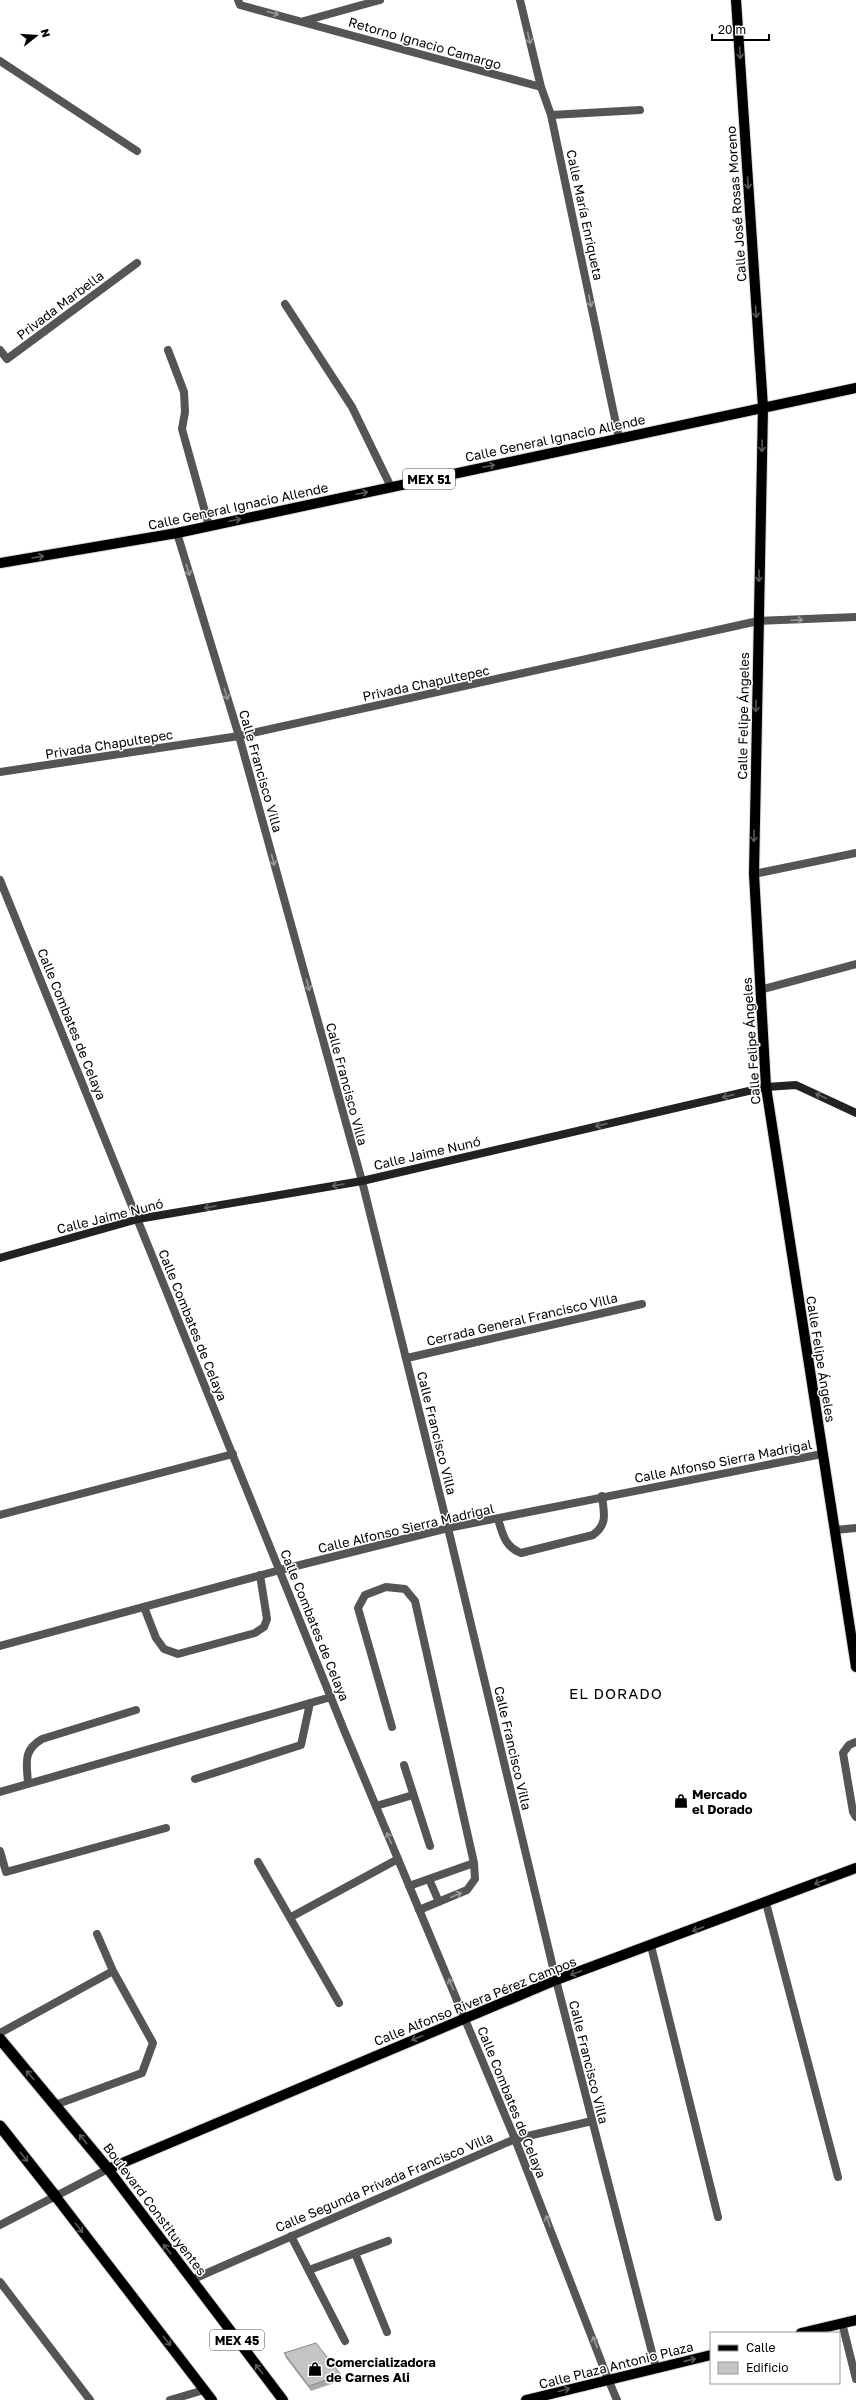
<svg xmlns="http://www.w3.org/2000/svg" width="856" height="2400" font-family="'Golos Text',sans-serif">
  <style>
    .lines { fill: none; stroke-linecap: round; stroke-linejoin: round }
    .primary-casing { stroke: #dbdbdb; stroke-width: 12 }
    .trunk-casing { stroke: #dbdbdb; stroke-width: 13 }
    .service { stroke: #555; stroke-width: 8 }
    .minor { stroke: #555; stroke-width: 8 }
    .tertiary { stroke: #555; stroke-width: 8 }
    .secondary { stroke: #222; stroke-width: 8 }
    .primary { stroke: #000; stroke-width: 10 }
    .trunk { stroke: #000; stroke-width: 11 }
    .wall { fill: #a9a9a9 }
    .building { fill: #c4c4c4; stroke: #898989 }
    .oneway { stroke: #999 }
    .oneway2 { stroke: #595959 }
    .oneway3 { stroke: #646464 }
    .labels { text-anchor: middle; dominant-baseline: central; stroke-width: 3; stroke-linejoin: round; paint-order: stroke }
    .shield { fill: #fff; stroke: #4c4c4c; stroke-width: 1 }
    .shield-label { font-size: 12px; font-weight: bold; fill: #000 }
    .street-label { font-size: 13px; fill: #000; stroke: #fff }
    .poi-label { font-size: 13px; font-weight: bold; fill: #000; stroke: #fff; text-anchor: start }
    .quarter-label { font-size: 15px; letter-spacing: 1px; fill: #000; stroke: #fff }
  </style>
  <rect width="100%" height="100%" fill="#fff"/>
  <g class="lines">
    <defs>
      <path id="primary" d="M 736,0 L 763,407 L 754,874 L 766,1087 L 856,1667
        M 0,563 L 177,533 L 856,388
        M 56,2197 L 212,2400
        M 801,2333 L 856,2320
        M 283,2400 L 108,2169 L 556,1980 L 856,1868
        M 526,2400 L 711,2355"/>
      <path id="trunk" d="M 0,2039 L 108,2169
        M 0,2126 L 56,2197"/>
    </defs>
    <use href="#primary" class="primary-casing"/>
    <use href="#trunk" class="trunk-casing"/>
    <path class="service" d="M 0,61 L 137,151
      M 285,304 L 352,407 L 391,487
      M 168,350 L 184,392 L 185,412 L 182,429 L 209,526
      M 498,1519 C 503,1535 505,1547 521,1553 L 593,1535 C 608,1524 604,1513 602,1496
      M 144,1607 L 156,1638 L 164,1649 L 178,1654 L 255,1633 L 264,1627 L 267,1619 L 260,1575
      M 392,1727 L 358,1608 L 365,1595 L 386,1587 L 405,1589 L 415,1601 L 474,1863 L 475,1879 L 467,1890 L 419,1910
      M 856,1742 L 849,1745 L 843,1753 L 853,1812 L 856,1817
      M 404,1765 L 430,1846
      M 376,1806 L 413,1795
      M 429,1879 L 439,1902
      M 409,1886 L 474,1863
      M 291,2236 L 345,2341
      M 355,2253 L 387,2332
      M 309,2270 L 388,2241
      M 0,2282 L 90,2400
      M 170,2400 L 204,2390"/>
    <path class="minor" d="M 238,0 L 240,5 L 541,87
      M 520,0 L 541,87 L 551,115 L 619,438
      M 304,21 L 380,0
      M 551,115 L 640,110
      M 0,350 L 7,359 L 137,263
      M 177,533 L 239,736 L 362,1181 L 448,1528 L 556,1980 L 656,2368
      M 0,772 L 239,736 L 758,621 L 856,617
      M 754,874 L 856,853
      M 760,990 L 856,964
      M 407,1358 L 642,1304
      M 0,1515 L 233,1454
      M 835,1530 L 856,1528
      M 0,1646 L 280,1570
      M 195,1779 L 301,1745 L 310,1703
      M 28,1784 C 27,1763 22,1751 42,1739 L 136,1710
      M 0,1792 L 331,1697
      M 0,1851 L 6,1872 L 166,1828
      M 258,1862 L 339,2003
      M 766,1903 L 838,2177
      M 291,1917 L 398,1859
      M 651,1946 L 718,2217
      M 0,2033 L 113,1971
      M 55,2105 L 142,2073 L 153,2043 L 113,1971 L 97,1934
      M 191,2280 L 515,2139 L 592,2121
      M 842,2323 L 856,2379
      M 608,2379 L 617,2400"/>
    <path class="tertiary" d="M 0,880 L 344,1730 L 515,2139 L 608,2379
      M 280,1570 L 448,1528 L 822,1454
      M 0,2225 L 108,2169"/>
    <path class="secondary" d="M 0,1258 L 138,1219 L 362,1181 L 766,1087 L 796,1085 L 856,1113"/>
    <use href="#primary" class="primary"/>
    <use href="#trunk" class="trunk"/>
  </g>
  <path class="wall" d="M 284,2353 L 341,2375 L 343,2380 L 311,2391 L 286,2358 Z"/>
  <path class="building" d="M 316,2343 L 341,2375 L 309,2386 L 284,2353 Z"/>
  <defs><path id="oneway-shaft" d="M-6 0H5M1.5-3L5.5 0L1.5 3" fill="none" stroke-width="1.6" stroke-linecap="round" stroke-linejoin="round"/></defs>
  <g class="oneway">
    <use href="#oneway-shaft" transform="translate(273 13) rotate(15)"/>
    <use href="#oneway-shaft" transform="translate(529 38) rotate(76)"/>
    <use href="#oneway-shaft" transform="translate(590 301) rotate(78)"/>
    <use href="#oneway-shaft" transform="translate(188 570) rotate(73)"/>
    <use href="#oneway-shaft" transform="translate(797 620) rotate(-2)"/>
    <use href="#oneway-shaft" transform="translate(226 694) rotate(73)"/>
    <use href="#oneway-shaft" transform="translate(273 860) rotate(75)"/>
    <use href="#oneway-shaft" transform="translate(308 985) rotate(75)"/>
    <use href="#oneway-shaft" transform="translate(389 1838) rotate(-113)"/>
    <use href="#oneway-shaft" transform="translate(456 1895) rotate(-24)"/>
    <use href="#oneway-shaft" transform="translate(451 1984) rotate(-113)"/>
    <use href="#oneway-shaft" transform="translate(548 2221) rotate(-111)"/>
    <use href="#oneway-shaft" transform="translate(595 2342) rotate(-110)"/>
  </g>
  <g class="oneway2">
    <use href="#oneway-shaft" transform="translate(740 53) rotate(86)"/>
    <use href="#oneway-shaft" transform="translate(748 183) rotate(86)"/>
    <use href="#oneway-shaft" transform="translate(756 312) rotate(86)"/>
    <use href="#oneway-shaft" transform="translate(762 446) rotate(91)"/>
    <use href="#oneway-shaft" transform="translate(489 466) rotate(-12)"/>
    <use href="#oneway-shaft" transform="translate(362 493) rotate(-12)"/>
    <use href="#oneway-shaft" transform="translate(235 520) rotate(-12)"/>
    <use href="#oneway-shaft" transform="translate(38 557) rotate(-10)"/>
    <use href="#oneway-shaft" transform="translate(759 576) rotate(91)"/>
    <use href="#oneway-shaft" transform="translate(756 706) rotate(91)"/>
    <use href="#oneway-shaft" transform="translate(754 836) rotate(91)"/>
    <use href="#oneway-shaft" transform="translate(820 1882) rotate(159)"/>
    <use href="#oneway-shaft" transform="translate(698 1929) rotate(160)"/>
    <use href="#oneway-shaft" transform="translate(576 1973) rotate(160)"/>
    <use href="#oneway-shaft" transform="translate(417 2038) rotate(157)"/>
    <use href="#oneway-shaft" transform="translate(30 2075) rotate(-130)"/>
    <use href="#oneway-shaft" transform="translate(83 2139) rotate(-129)"/>
    <use href="#oneway-shaft" transform="translate(24 2157) rotate(52)"/>
    <use href="#oneway-shaft" transform="translate(79 2228) rotate(52)"/>
    <use href="#oneway-shaft" transform="translate(167 2249) rotate(-127)"/>
    <use href="#oneway-shaft" transform="translate(167 2341) rotate(52)"/>
    <use href="#oneway-shaft" transform="translate(690 2360) rotate(-13)"/>
    <use href="#oneway-shaft" transform="translate(259 2369) rotate(-128)"/>
    <use href="#oneway-shaft" transform="translate(564 2390) rotate(-15)"/>
  </g>
  <g class="oneway3">
    <use href="#oneway-shaft" transform="translate(728 1096) rotate(167)"/>
    <use href="#oneway-shaft" transform="translate(821 1096) rotate(-155)"/>
    <use href="#oneway-shaft" transform="translate(601 1125) rotate(167)"/>
    <use href="#oneway-shaft" transform="translate(338 1185) rotate(170)"/>
    <use href="#oneway-shaft" transform="translate(210 1207) rotate(170)"/>
  </g>
  <defs>
    <symbol id="shop-bare" viewBox="-9 -9 18 18"><path d="M-5-2.5h2.3a2.7 3.5 0 0 1 5.4 0H5L5.5 6h-11ZM-1.5-2.5h3a1.5 2.3 0 0 0-3 0Z" fill="#000" stroke="#fff" stroke-width="2.5" paint-order="stroke"/></symbol>
  </defs>
  <g fill-rule="evenodd">
    <use href="#shop-bare" x="671" y="1791" width="20" height="20"/>
    <use href="#shop-bare" x="305" y="2359" width="20" height="20"/>
  </g>
  <g class="labels">
    <g class="shield">
      <rect x="403" y="469" width="52" height="20" rx="3"/>
      <rect x="210" y="2330" width="54" height="20" rx="3"/>
    </g>
    <g class="shield-label">
      <text x="429" y="479">MEX 51</text>
      <text x="237" y="2340">MEX 45</text>
    </g>
    <g class="street-label">
      <text transform="translate(425 43) rotate(16)">Retorno Ignacio Camargo</text>
      <text transform="translate(736 204) rotate(-94)">Calle José Rosas Moreno</text>
      <text transform="translate(585 215) rotate(78)">Calle María Enriqueta</text>
      <text transform="translate(60 305) rotate(-37)">Privada Marbella</text>
      <text transform="translate(555 438) rotate(-12)">Calle General Ignacio Allende</text>
      <text transform="translate(238 506) rotate(-12)">Calle General Ignacio Allende</text>
      <text transform="translate(426 683) rotate(-12)">Privada Chapultepec</text>
      <text transform="translate(743 716) rotate(-89)">Calle Felipe Ángeles</text>
      <text transform="translate(109 744) rotate(-9)">Privada Chapultepec</text>
      <text transform="translate(261 771) rotate(74)">Calle Francisco Villa</text>
      <text transform="translate(72 1024) rotate(68)">Calle Combates de Celaya</text>
      <text transform="translate(751 1041) rotate(-94)">Calle Felipe Ángeles</text>
      <text transform="translate(347 1084) rotate(75)">Calle Francisco Villa</text>
      <text transform="translate(427 1153) rotate(-13)">Calle Jaime Nunó</text>
      <text transform="translate(110 1216) rotate(-14)">Calle Jaime Nunó</text>
      <text transform="translate(522 1319) rotate(-13)">Cerrada General Francisco Villa</text>
      <text transform="translate(193 1325) rotate(68)">Calle Combates de Celaya</text>
      <text transform="translate(821 1359) rotate(81)">Calle Felipe Ángeles</text>
      <text transform="translate(437 1433) rotate(76)">Calle Francisco Villa</text>
      <text transform="translate(723 1461) rotate(-11)">Calle Alfonso Sierra Madrigal</text>
      <text transform="translate(406 1528) rotate(-13)">Calle Alfonso Sierra Madrigal</text>
      <text transform="translate(315 1625) rotate(68)">Calle Combates de Celaya</text>
      <text transform="translate(513 1748) rotate(77)">Calle Francisco Villa</text>
      <text transform="translate(475 2001) rotate(-22)">Calle Alfonso Rivera Pérez Campos</text>
      <text transform="translate(589 2062) rotate(76)">Calle Francisco Villa</text>
      <text transform="translate(512 2102) rotate(68)">Calle Combates de Celaya</text>
      <text transform="translate(384 2182) rotate(-23)">Calle Segunda Privada Francisco Villa</text>
      <text transform="translate(155 2209) rotate(53)">Boulevard Constituyentes</text>
      <text transform="translate(616 2365) rotate(-14)">Calle Plaza Antonio Plaza</text>
    </g>
    <g class="poi-label">
      <text x="692" y="1794">Mercado<tspan x="692" dy="15">el Dorado</tspan></text>
      <text x="326" y="2362">Comercializadora<tspan x="326" dy="15">de Carnes Ali</tspan></text>
    </g>
    <g class="quarter-label">
      <text x="616" y="1693">EL DORADO</text>
    </g>
  </g>
  <rect x="710" y="2332" width="130" height="52" fill="#ffffff" stroke="#999999"/>
  <rect x="718" y="2345" width="20" height="6" fill="#000000" stroke="#999999"/>
  <text x="746" y="2352" font-size="12" fill="#000000">Calle</text>
  <rect x="718" y="2362" width="20" height="12" fill="#c4c4c4" stroke="#999999"/>
  <text x="746" y="2372" font-size="12" fill="#000000">Edificio</text>
  <g transform="translate(36 36) rotate(73)" stroke="#ffffff" stroke-width="3" paint-order="stroke">
  <path d="M0-3L7 15L0 10L-7 15Z" fill="#000000"/>
  <text y="-6" font-size="11" font-weight="bold" text-anchor="middle" fill="#000000">N</text>
  </g>
  <path d="M712 34v6h57v-6" fill="none" stroke="#000000" stroke-width="2"/>
  <text x="718" y="34" font-size="12" fill="#000000" stroke="#ffffff" stroke-width="3" paint-order="stroke">20 m</text>
</svg>
